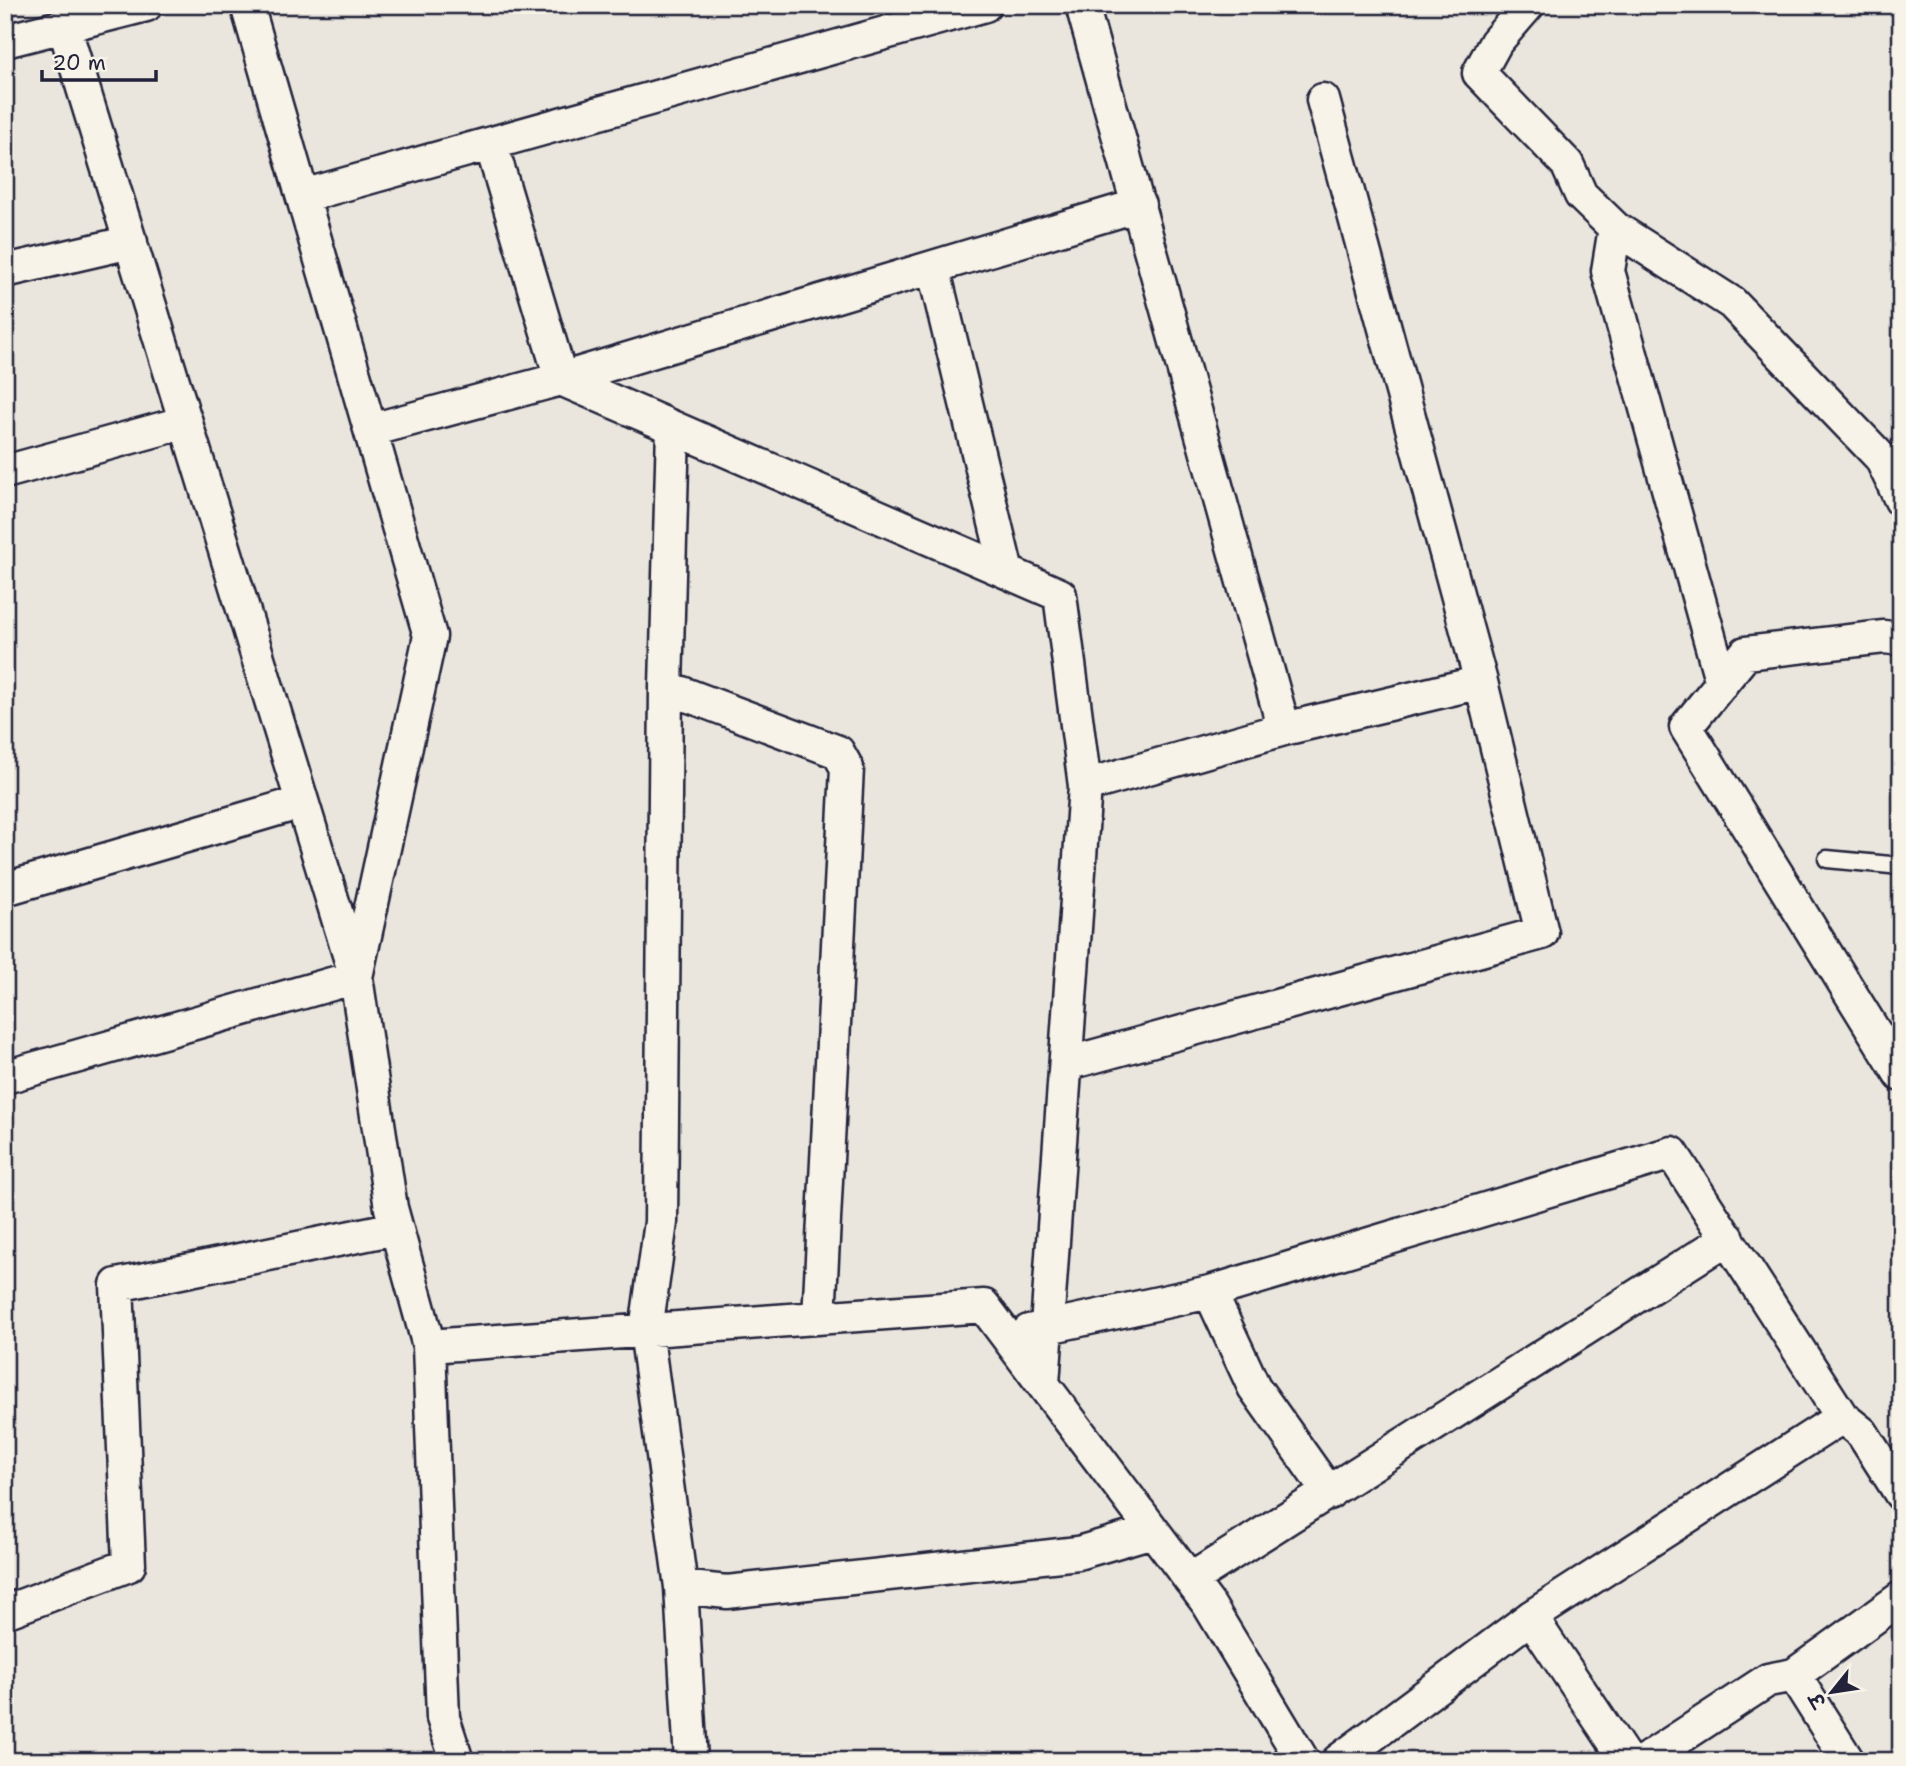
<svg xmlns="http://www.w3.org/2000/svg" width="1906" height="1766" font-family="'Shantell Sans','Playpen Sans Deva',sans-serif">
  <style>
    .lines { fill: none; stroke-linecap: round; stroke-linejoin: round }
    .service-casing { stroke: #22223b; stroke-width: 21 }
    .minor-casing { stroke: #22223b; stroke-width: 37 }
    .service { stroke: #f7f3e8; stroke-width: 16 }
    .minor { stroke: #f7f3e8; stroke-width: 32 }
  </style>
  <rect width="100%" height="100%" fill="#eae6de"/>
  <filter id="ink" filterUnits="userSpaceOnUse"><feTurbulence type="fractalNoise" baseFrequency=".0143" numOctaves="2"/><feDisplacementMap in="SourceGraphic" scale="14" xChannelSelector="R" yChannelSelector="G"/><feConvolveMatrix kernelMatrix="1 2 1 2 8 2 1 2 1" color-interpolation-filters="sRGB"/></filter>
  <g filter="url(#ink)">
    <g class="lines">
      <defs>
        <path id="service" d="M 1827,859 L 1901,866"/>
        <path id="minor" d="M 1528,5 L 1496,42 L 1479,73 L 1567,164 L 1581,195 L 1615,228 L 1732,303 L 1881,458 L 1901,500
          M 64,26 L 356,977 L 391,1208 L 429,1346 L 984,1306 L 1209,1605 L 1303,1761
          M 5,41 L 146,5
          M 491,144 L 561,379 L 1139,205
          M 303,196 L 985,5
          M 1615,228 L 1608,271 L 1722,683
          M 933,267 L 1007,572
          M 5,271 L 131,242
          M 673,428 L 666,687 L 661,1222 L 646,1330 L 681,1587 L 691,1761
          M 371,430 L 561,379 L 1060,595 L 1085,786
          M 5,472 L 186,422
          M 1901,639 L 1884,637 L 1746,653 L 1686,727 L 1901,1075
          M 666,687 L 838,752 L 847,768 L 819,1318
          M 1284,729 L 1481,682
          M 5,889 L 302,802
          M 1066,1064 L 1542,933 L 1481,682 L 1323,100
          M 5,1077 L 356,977 L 430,636 L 247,5
          M 1210,1292 L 1254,1387 L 1329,1493
          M 1029,1331 L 1210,1292 L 1672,1153 L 1842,1417 L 1862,1433 L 1901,1494
          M 429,1346 L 443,1718 L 457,1761
          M 1043,1384 L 1085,786 L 1284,729 L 1082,5
          M 1190,1580 L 1728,1238
          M 681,1587 L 727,1592 L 1078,1553 L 1153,1531
          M 5,1612 L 129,1565 L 117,1285 L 396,1228
          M 1531,1617 L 1627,1761
          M 1794,1675 L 1848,1761
          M 1338,1761 L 1531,1617 L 1842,1417
          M 1644,1761 L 1768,1680 L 1794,1675 L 1901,1598"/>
      </defs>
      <use href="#service" class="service-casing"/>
      <use href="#minor" class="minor-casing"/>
      <use href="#service" class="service"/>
      <use href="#minor" class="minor"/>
    </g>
  </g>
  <rect width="1906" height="1766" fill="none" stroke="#f7f3e8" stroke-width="28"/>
  <rect x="14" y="14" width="1878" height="1738" fill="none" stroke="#22223b" stroke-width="2.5" filter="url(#ink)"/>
  <g transform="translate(1832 1692) rotate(240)" stroke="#f7f3e8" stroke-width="5" paint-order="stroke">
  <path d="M0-5L12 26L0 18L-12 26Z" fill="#22223b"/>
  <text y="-10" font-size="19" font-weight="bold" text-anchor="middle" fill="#22223b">उ</text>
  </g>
  <path d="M42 70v10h114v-10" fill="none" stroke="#22223b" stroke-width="3.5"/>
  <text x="52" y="70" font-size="21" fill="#22223b" stroke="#f7f3e8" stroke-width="5" paint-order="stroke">20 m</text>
</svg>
